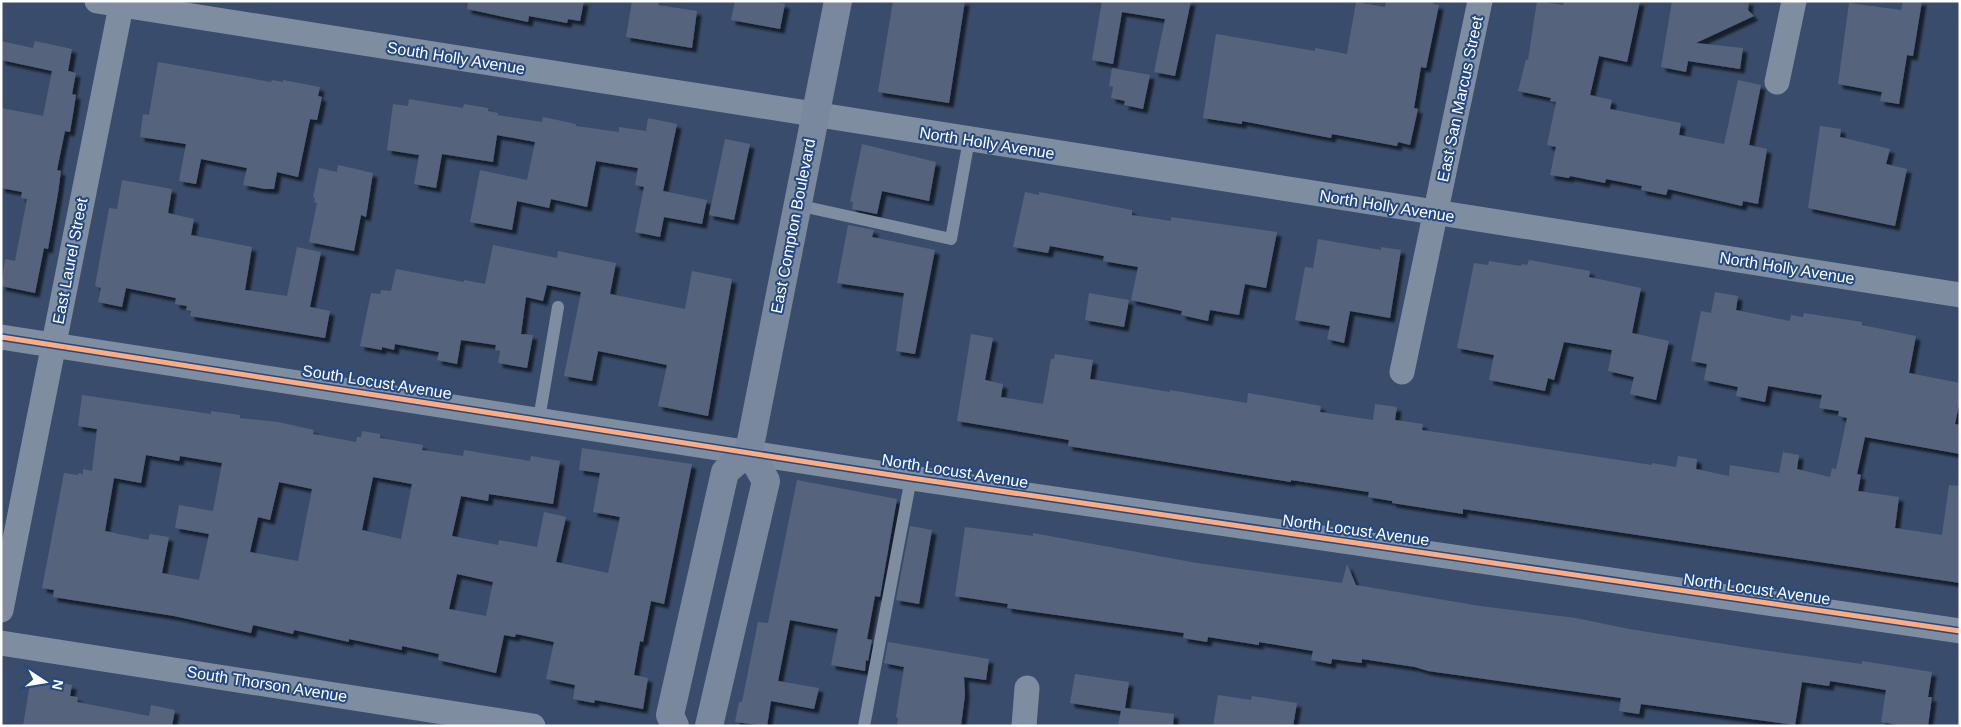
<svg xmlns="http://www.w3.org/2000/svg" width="1961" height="727" font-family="Helvetica,sans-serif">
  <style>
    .building { fill: #54647d; fill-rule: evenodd; filter: url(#shadow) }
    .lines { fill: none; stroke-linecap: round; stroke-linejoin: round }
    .lane { stroke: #7f8da1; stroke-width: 12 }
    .street { stroke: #7f8da1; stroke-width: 25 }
    .secondary { stroke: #7a889d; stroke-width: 28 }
    .cycleway-casing { stroke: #244880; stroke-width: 8 }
    .cycleway { stroke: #ffac80; stroke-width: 5 }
    .labels { text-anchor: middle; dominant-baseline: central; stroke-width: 4; stroke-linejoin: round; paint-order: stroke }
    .street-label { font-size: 16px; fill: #fff; stroke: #244880 }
  </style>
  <defs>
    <filter id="shadow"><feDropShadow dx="4.5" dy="4.5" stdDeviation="1" flood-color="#0009"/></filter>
  </defs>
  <rect width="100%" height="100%" fill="#394c6b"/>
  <path class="building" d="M 468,1 L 584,1 L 580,21 L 568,19 L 567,23 L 529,16 L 528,22 L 467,9 Z
    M 632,1 L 659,1 L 658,5 L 697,11 L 692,48 L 626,37 Z
    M 735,1 L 771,1 L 785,4 L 780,29 L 731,20 Z
    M 893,1 L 965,1 L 949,103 L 878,92 Z
    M 1102,1 L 1191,1 L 1175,76 L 1154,72 L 1165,19 L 1122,12 L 1113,64 L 1092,60 Z
    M 1386,1 L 1433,1 L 1433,4 L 1439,5 L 1426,68 L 1421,67 L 1414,108 L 1418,109 L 1410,145 L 1398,142 L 1397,146 L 1332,134 L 1331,138 L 1242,121 L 1242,124 L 1203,118 L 1216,34 L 1315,51 L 1315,48 L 1347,54 L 1356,2 L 1385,7 Z
    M 1537,1 L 1563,5 L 1564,1 L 1640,1 L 1627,62 L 1599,56 L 1590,95 L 1612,100 L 1610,109 L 1681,123 L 1679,135 L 1724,144 L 1738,80 L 1761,85 L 1749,145 L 1767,149 L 1758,204 L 1743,201 L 1742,206 L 1668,189 L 1666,195 L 1641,190 L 1642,186 L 1606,179 L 1605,183 L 1570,176 L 1569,178 L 1550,175 L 1556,147 L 1547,145 L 1556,102 L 1550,101 L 1551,98 L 1518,91 L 1526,59 L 1528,60 Z
    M 1672,1 L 1749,1 L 1748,10 L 1754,16 L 1696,43 L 1743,48 L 1740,69 L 1688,61 L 1686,72 L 1661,67 Z
    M 1903,1 L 1922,1 L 1913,56 L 1907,55 L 1899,104 L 1880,101 L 1882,92 L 1838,84 L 1849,3 L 1901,10 Z
    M 1,41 L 33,48 L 35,41 L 72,49 L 68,71 L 76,73 L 72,94 L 76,95 L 74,108 L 70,132 L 65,131 L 57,170 L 61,171 L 58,193 L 48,249 L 44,248 L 35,293 L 1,286 L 5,259 L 15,261 L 27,199 L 21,198 L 22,192 L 1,188 L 1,108 L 43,116 L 52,71 L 1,60 Z
    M 158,62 L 271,82 L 272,80 L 283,82 L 283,80 L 320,87 L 318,96 L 322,97 L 317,120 L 310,119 L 298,177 L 277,172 L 274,189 L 265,189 L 243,185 L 247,168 L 201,159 L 196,184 L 179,181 L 186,144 L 140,137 L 143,114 L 149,115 Z
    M 1112,68 L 1150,75 L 1143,109 L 1124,105 L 1125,101 L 1111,98 L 1113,87 L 1109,86 Z
    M 409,99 L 463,108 L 464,104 L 488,108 L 488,111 L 498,113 L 498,115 L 542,122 L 543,117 L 576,124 L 576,126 L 619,132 L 619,127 L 646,131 L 648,118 L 677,124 L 663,191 L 707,200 L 702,224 L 664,217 L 660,237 L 635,232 L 644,187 L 635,185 L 638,168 L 596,161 L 587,207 L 551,199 L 549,208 L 517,201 L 512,230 L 470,222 L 480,170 L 527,180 L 535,142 L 497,135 L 493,162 L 442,154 L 436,188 L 414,184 L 419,155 L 387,150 L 393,104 L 408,106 Z
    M 1820,126 L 1841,129 L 1840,137 L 1890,149 L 1886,164 L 1907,169 L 1895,226 L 1808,208 Z
    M 725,139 L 750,144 L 734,220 L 709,215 Z
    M 862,144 L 936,162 L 929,201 L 882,191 L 877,214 L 852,209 L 853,202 L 850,202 Z
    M 338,165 L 373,173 L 366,217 L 361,215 L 354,251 L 309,242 L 317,203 L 314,202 L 315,198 L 313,197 L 319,168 L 337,172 Z
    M 122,180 L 172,189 L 168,213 L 194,219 L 191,235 L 252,247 L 245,290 L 287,296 L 297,247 L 321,252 L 310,307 L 330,311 L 325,338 L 190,316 L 191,311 L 186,310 L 187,306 L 175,304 L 176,298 L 126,288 L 122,307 L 98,302 L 101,288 L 95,286 L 109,208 L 117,209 Z
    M 1025,192 L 1039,195 L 1039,192 L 1132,210 L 1132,215 L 1171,221 L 1171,217 L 1277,232 L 1266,288 L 1245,284 L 1239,315 L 1210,310 L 1208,321 L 1181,315 L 1182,311 L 1131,300 L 1138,267 L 1103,261 L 1104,256 L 1050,246 L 1048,253 L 1013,247 Z
    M 848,225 L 874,230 L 872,237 L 935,250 L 915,354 L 896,351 L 904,293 L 837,283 Z
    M 1318,239 L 1381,250 L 1381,247 L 1401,250 L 1390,318 L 1350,311 L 1344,343 L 1327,339 L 1330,326 L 1295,320 L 1305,267 L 1313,268 Z
    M 493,245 L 557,258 L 558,251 L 616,263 L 610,294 L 685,309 L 692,271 L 732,279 L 708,416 L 658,406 L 667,365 L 598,351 L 592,381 L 564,376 L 581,292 L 547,285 L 543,301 L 526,297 L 521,334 L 533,335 L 527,368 L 498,363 L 500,351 L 495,350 L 496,345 L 461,340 L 457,364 L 437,360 L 439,352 L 395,344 L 394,350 L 382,347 L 382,350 L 360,346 L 371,293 L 380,294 L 381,290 L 391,291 L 396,269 L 464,282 L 464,280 L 485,284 Z
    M 1529,260 L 1590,271 L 1589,277 L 1641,288 L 1632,333 L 1669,341 L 1656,400 L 1630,394 L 1634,377 L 1608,371 L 1612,350 L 1564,342 L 1554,380 L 1548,378 L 1545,391 L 1489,380 L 1494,355 L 1457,348 L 1474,263 L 1488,265 L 1489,261 L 1521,266 L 1522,264 L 1527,265 Z
    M 1715,292 L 1738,296 L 1736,310 L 1790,321 L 1791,315 L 1803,317 L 1804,313 L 1862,322 L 1862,325 L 1916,336 L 1909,373 L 1960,383 L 1960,400 L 1955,424 L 1960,425 L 1960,454 L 1865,437 L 1857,474 L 1861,475 L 1858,491 L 1899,497 L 1895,528 L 1942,535 L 1949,485 L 1960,486 L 1960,583 L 1463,509 L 1463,514 L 1392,503 L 1392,501 L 1368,497 L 1369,492 L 1362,491 L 1291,480 L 1291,482 L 1259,477 L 1068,446 L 1069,440 L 957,421 L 971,334 L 993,338 L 985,380 L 1003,384 L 1001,397 L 1043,404 L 1051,359 L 1054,359 L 1055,354 L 1093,360 L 1090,379 L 1170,392 L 1170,390 L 1247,403 L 1248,393 L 1321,406 L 1320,412 L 1373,420 L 1375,404 L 1397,407 L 1395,420 L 1423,424 L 1422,430 L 1652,465 L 1652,463 L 1676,467 L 1678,456 L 1697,459 L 1696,469 L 1729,476 L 1730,465 L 1779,473 L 1783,452 L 1799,455 L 1797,469 L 1830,477 L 1832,468 L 1836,469 L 1847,418 L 1838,416 L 1839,411 L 1819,408 L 1822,395 L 1768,386 L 1765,402 L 1736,396 L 1738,387 L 1704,380 L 1707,364 L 1691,361 L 1701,311 L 1711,313 Z
    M 1089,293 L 1129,300 L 1124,327 L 1085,320 Z
    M 82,395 L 211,414 L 211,411 L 240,415 L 240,418 L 278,422 L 314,430 L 313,434 L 356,442 L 357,437 L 361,437 L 362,431 L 380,434 L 380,438 L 423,445 L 422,450 L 463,456 L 464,450 L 530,461 L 531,456 L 560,461 L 553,504 L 489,494 L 488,501 L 461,496 L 452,536 L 498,545 L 499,540 L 537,547 L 544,512 L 566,517 L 556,562 L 608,573 L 620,517 L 593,512 L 600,473 L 579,470 L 582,448 L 692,464 L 664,604 L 651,601 L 643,642 L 640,641 L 634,675 L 648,678 L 643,709 L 595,700 L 594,703 L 573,699 L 575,685 L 546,679 L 554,642 L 516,634 L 515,637 L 504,635 L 496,673 L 438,660 L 439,654 L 402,646 L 402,650 L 349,639 L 349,642 L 294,630 L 293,634 L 253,625 L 251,633 L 174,616 L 53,597 L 54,590 L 42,588 L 64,473 L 78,475 L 78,473 L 83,474 L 83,469 L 92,471 L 97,429 L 78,426 ZM 146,455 L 179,461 L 180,456 L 222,463 L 213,511 L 179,505 L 175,528 L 209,534 L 199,580 L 162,573 L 169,537 L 150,534 L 148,540 L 105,531 L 114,478 L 141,483 ZM 373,477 L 412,484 L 401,539 L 362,530 ZM 279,482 L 312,489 L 298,561 L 250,552 L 258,517 L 270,520 ZM 457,574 L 493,582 L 486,616 L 449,609 Z
    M 797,480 L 897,499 L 880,597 L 875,596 L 867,639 L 872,640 L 868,661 L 866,660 L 865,671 L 831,665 L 838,629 L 790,620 L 778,681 L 819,688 L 814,709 L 771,701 L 767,726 L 735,722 L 739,702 L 742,702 L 758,622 L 768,623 Z
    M 910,526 L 932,530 L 919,604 L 896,600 Z
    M 965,527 L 1033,536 L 1033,533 L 1197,563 L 1342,583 L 1347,564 L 1356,585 L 1480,606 L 1576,618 L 1629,629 L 1755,649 L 1862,664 L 1862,661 L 1932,672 L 1928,697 L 1932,697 L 1928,726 L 1904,726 L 1881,722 L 1886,690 L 1830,681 L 1829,686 L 1802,682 L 1795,725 L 1641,704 L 1639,714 L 1619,711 L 1621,698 L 1428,671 L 1415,667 L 1362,659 L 1362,663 L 1332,659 L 1331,664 L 1311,660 L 1313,651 L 1259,642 L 1259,645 L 1208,637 L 1207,642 L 1183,638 L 1184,633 L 1007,608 L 1008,604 L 955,596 Z
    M 888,642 L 989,659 L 986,680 L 964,677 L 965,695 L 961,726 L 897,726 L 898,718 L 896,717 L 904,667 L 884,663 Z
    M 1075,674 L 1129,682 L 1125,708 L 1174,714 L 1173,726 L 1118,726 L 1121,711 L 1070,703 Z
    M 31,677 L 72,685 L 70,696 L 78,697 L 77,702 L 149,716 L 151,705 L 175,710 L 172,726 L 23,726 Z
    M 1218,695 L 1251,700 L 1252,696 L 1297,703 L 1293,726 L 1213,726 Z"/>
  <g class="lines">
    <path class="lane" d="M 797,205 L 951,239 L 969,140
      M 539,419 L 558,307
      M 864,726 L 911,478"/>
    <path class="street" d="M 97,1 L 1960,295
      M 1777,82 L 1794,1
      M 1,337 L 911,478 L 1960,631
      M 1402,372 L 1480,1
      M 1,610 L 122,1
      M 1,643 L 533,726
      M 1024,726 L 1027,688"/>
    <path class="secondary" d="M 675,726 L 670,715 L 725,472 L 749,451 L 838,1
      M 709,726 L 766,481 L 749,451"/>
    <defs>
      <path id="cycleway" d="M 1,337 L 911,478 L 1960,631"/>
    </defs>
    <use href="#cycleway" class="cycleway-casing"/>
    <use href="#cycleway" class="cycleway"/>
  </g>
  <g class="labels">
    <g class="street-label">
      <text transform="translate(456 58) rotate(9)">South Holly Avenue</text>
      <text transform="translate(1460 99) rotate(-78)">East San Marcus Street</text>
      <text transform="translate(987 143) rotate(9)">North Holly Avenue</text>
      <text transform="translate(1387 206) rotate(9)">North Holly Avenue</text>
      <text transform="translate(793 226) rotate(-79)">East Compton Boulevard</text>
      <text transform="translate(70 261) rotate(-79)">East Laurel Street</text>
      <text transform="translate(1787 268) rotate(9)">North Holly Avenue</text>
      <text transform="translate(377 382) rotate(9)">South Locust Avenue</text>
      <text transform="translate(955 471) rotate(9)">North Locust Avenue</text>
      <text transform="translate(1356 530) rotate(8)">North Locust Avenue</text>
      <text transform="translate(1757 589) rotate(8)">North Locust Avenue</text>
      <text transform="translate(267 684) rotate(9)">South Thorson Avenue</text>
    </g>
  </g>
  <rect width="1961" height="727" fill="none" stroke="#ffffff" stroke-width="5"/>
  <g transform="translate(45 682) rotate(102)" stroke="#244880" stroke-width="4" paint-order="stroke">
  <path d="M0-4L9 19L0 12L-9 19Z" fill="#ffffff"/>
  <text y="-8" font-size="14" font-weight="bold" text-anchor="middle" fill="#ffffff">N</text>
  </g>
</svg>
